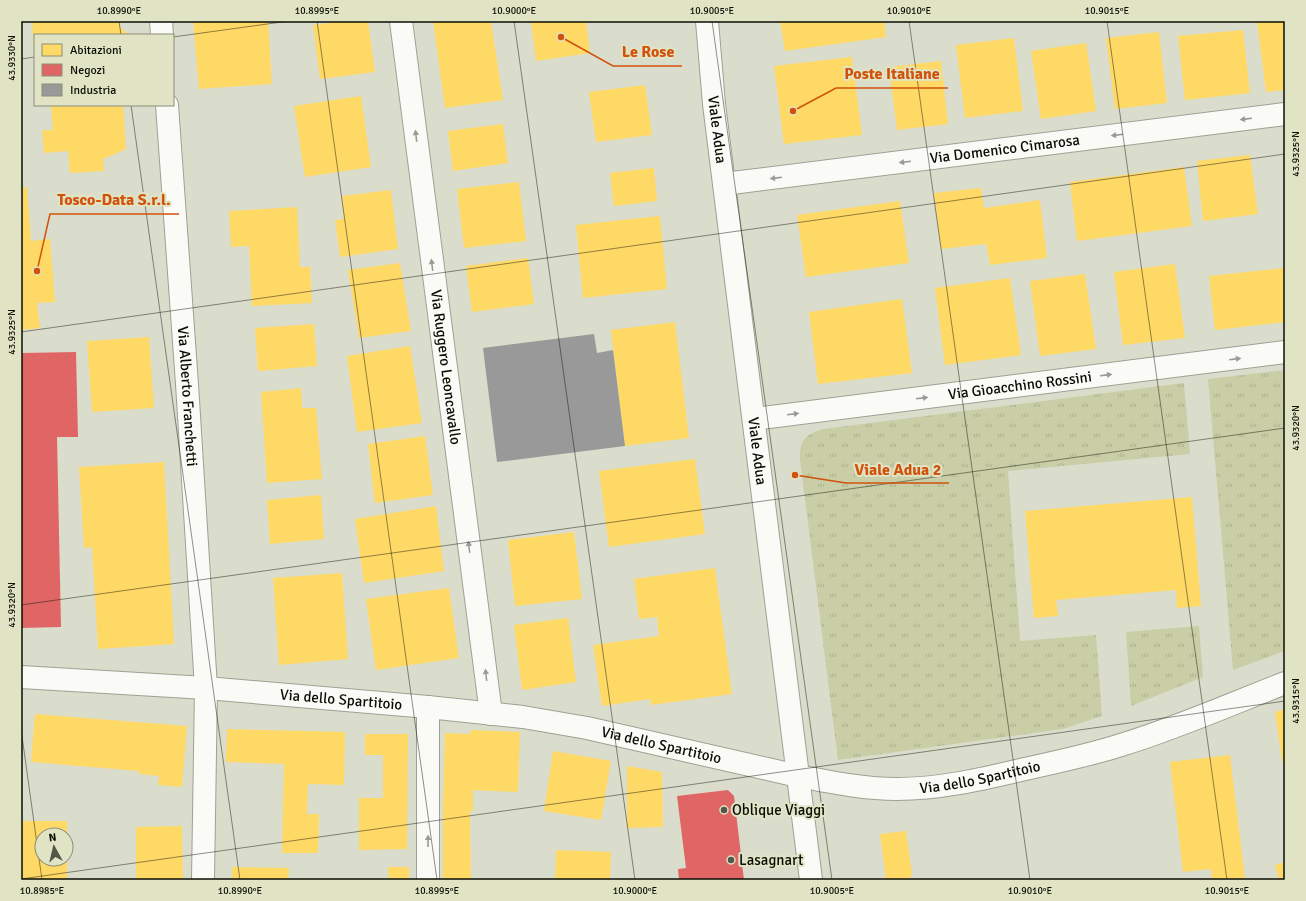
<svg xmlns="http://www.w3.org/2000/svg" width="1306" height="901" font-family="Signika,sans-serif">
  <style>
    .grass { fill: url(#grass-tufts) }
    .homes { fill: #ffd966 }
    .shops { fill: #e06666 }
    .industry { fill: #999 }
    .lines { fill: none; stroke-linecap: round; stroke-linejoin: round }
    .street-casing { stroke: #9fa093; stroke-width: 24 }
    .secondary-casing { stroke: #9fa093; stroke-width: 24 }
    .street { stroke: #fafaf7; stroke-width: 22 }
    .secondary { stroke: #fafaf7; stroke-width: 22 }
    .oneway { fill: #9a9b96 }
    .ticks { fill: none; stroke: #0b0d04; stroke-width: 1; stroke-opacity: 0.45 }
    .poi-dot { fill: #54564a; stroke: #e0e4c5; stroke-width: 1.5 }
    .labels { text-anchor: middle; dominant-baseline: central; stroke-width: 4; stroke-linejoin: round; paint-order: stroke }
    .street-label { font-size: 15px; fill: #0b0d04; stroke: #e0e4c5 }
    .poi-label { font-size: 15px; fill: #0b0d04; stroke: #e0e4c5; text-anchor: start }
    .leader { fill: none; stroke: #d2510b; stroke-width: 1.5 }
    .callout-dot { fill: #d2510b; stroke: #e0e4c5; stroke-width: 1.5 }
    .callout-label { font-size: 16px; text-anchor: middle; font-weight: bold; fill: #d2510b; stroke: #e0e4c5; stroke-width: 4; stroke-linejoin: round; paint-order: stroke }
    .neatline { fill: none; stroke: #0b0d04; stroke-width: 1.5 }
    .ticks-label { font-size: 10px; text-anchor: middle; fill: #0b0d04 }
  </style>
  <defs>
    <pattern id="grass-tufts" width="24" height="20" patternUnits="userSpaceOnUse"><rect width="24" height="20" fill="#c9cea6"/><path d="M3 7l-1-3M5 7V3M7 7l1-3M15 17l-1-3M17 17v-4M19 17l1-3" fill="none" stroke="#abb08d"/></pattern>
  </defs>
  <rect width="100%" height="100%" fill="#dbddcc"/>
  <path class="grass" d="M 1285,370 L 1285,651 L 1233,670 L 1208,379 Z
    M 1184,383 L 1190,454 L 1008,471 L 1020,641 L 1096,635 L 1102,716 L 1063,729 L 838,760 L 800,460 C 799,440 805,435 823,429 Z
    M 1199,626 L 1203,677 L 1131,706 L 1126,632 Z"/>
  <path class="homes" d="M 32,21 L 120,21 L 120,27 L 129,35 L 35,35 L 35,50 L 34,50 Z
    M 193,21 L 268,21 L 272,84 L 199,89 Z
    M 345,21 L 368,21 L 375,72 L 320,79 L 313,25 Z
    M 433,21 L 491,21 L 503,100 L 445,108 Z
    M 531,21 L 586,21 L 590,53 L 536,61 Z
    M 780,21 L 884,21 L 886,37 L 785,51 Z
    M 1265,21 L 1285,21 L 1285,90 L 1266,92 L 1257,22 Z
    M 1243,30 L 1250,93 L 1185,100 L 1178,36 Z
    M 1159,32 L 1167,103 L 1115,109 L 1106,38 Z
    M 1014,38 L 1023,111 L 965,118 L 956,45 Z
    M 1086,43 L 1096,111 L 1041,119 L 1031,51 Z
    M 852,57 L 862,135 L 784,144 L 774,66 Z
    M 941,61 L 948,124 L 897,130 L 889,67 Z
    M 645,85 L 652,135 L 596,142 L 589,92 Z
    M 361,96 L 371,167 L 305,177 L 294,106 Z
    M 51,105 L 123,105 L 126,149 L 103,159 L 104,171 L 70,173 L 68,151 L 44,153 L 42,130 L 53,130 Z
    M 503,124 L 508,163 L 453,171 L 448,131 Z
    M 1250,155 L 1258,214 L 1203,221 L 1197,161 Z
    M 1184,167 L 1192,226 L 1077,241 L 1070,182 Z
    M 654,168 L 657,201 L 614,206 L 610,173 Z
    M 519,182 L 526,241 L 464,248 L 457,189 Z
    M 27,187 L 31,241 L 50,239 L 55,302 L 37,303 L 40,328 L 21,330 L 21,188 Z
    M 981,188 L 984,208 L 1040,200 L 1047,258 L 990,265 L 986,244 L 941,249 L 934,193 Z
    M 391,190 L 398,249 L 340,257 L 335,220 L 344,219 L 342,196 Z
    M 900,201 L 909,263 L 806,277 L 797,215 Z
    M 297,207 L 300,267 L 310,267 L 312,303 L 252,306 L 249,246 L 231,247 L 229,211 Z
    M 660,216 L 667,289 L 583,298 L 576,225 Z
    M 528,258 L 534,304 L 472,312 L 466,266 Z
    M 400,263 L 411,331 L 359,338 L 348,270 Z
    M 1175,264 L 1185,338 L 1123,345 L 1114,272 Z
    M 1285,268 L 1285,322 L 1215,330 L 1209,276 Z
    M 1085,274 L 1096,349 L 1040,356 L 1030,281 Z
    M 1010,278 L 1021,355 L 945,365 L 935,288 Z
    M 902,299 L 912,373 L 818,384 L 809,312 Z
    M 675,322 L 689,438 L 625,446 L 611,330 Z
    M 314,324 L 317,366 L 258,371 L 255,328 Z
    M 149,337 L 154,408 L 92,412 L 87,341 Z
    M 410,346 L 422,423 L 357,432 L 347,356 Z
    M 301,388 L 302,408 L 316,408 L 322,479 L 267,483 L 261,392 Z
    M 425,436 L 433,495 L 375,503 L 368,444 Z
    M 695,459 L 705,534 L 609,547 L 599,471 Z
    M 164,462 L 174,644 L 98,649 L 92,547 L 84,548 L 79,467 Z
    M 321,495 L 324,539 L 270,544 L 267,500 Z
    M 1192,497 L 1201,606 L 1177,608 L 1176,590 L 1056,600 L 1058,616 L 1034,618 L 1025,511 Z
    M 436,506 L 444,571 L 364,583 L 355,519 Z
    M 574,532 L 582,599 L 515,606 L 508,540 Z
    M 715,568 L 732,694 L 651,705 L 650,699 L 602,706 L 593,645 L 659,636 L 657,617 L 639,619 L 634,579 Z
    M 342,573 L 348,659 L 279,665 L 273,578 Z
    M 449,588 L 459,658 L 376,670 L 366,599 Z
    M 568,618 L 576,682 L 522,690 L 514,625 Z
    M 1285,709 L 1285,761 L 1282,761 L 1275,712 Z
    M 35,714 L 187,726 L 182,787 L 158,785 L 159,776 L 139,774 L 139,771 L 31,762 Z
    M 227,729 L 345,732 L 344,785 L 308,784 L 307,814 L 319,814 L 318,853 L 282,853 L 284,764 L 226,762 Z
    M 471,730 L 520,732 L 518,792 L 473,790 L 473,811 L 470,811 L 471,880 L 443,880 L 443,810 L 445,733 L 470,734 Z
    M 365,734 L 408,734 L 407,849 L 359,850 L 359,798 L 383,798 L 383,755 L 365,755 Z
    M 553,751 L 611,761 L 601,820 L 544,811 Z
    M 1230,755 L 1245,879 L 1212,880 L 1211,869 L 1183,872 L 1170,762 Z
    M 627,766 L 662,772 L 663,827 L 627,828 Z
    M 21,821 L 67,821 L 67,835 L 42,835 L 42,859 L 67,859 L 67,879 L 21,879 Z
    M 182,826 L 183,880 L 136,880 L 136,827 Z
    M 906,831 L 912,874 L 909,880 L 886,880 L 880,834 Z
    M 556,850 L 611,852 L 610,880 L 555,880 Z
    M 1285,862 L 1285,880 L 1279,880 L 1275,865 Z
    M 232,867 L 289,868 L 288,880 L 232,880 Z
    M 388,867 L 409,867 L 409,880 L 389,880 Z"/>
  <path class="shops" d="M 76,352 L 78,437 L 57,437 L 61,627 L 21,628 L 21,353 Z
    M 728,790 L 734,796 L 744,880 L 679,880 L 678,869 L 686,868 L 677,796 Z"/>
  <path class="industry" d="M 594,334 L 597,353 L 613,350 L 625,446 L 497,462 L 483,348 Z"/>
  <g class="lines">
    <defs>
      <g id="street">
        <path d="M 161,21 L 162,35"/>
        <path id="s1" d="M 401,21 L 491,714"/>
        <path id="s2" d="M 167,105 L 187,384 L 206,688 L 203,880"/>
        <path id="s3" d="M 724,184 L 1285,114"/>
        <path id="s4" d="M 754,419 L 1285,352"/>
        <path d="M 428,707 L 428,880"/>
        <path id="s5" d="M 798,776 C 830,782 864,789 897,789 C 941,789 982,779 1025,769 C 1057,762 1090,755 1121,745 C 1177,728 1231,704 1285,683"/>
      </g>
      <g id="secondary">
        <path id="s6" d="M 707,21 L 714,104 L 811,880"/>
        <path id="s7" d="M 21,677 L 206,688 L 428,707 L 523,717 L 587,728 L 798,776"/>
      </g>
    </defs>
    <use href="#street" class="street-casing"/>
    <use href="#secondary" class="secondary-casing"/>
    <use href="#street" class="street"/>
    <use href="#secondary" class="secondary"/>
  </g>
  <defs><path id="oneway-solid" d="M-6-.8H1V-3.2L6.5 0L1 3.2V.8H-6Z"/></defs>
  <g class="oneway">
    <use href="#oneway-solid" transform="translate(1246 119) rotate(173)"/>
    <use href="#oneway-solid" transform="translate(1117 135) rotate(173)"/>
    <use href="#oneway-solid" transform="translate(416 136) rotate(-97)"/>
    <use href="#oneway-solid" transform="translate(905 162) rotate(173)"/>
    <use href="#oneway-solid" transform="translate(776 178) rotate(173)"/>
    <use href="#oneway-solid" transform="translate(432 265) rotate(-97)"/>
    <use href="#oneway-solid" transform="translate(1235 359) rotate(-7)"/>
    <use href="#oneway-solid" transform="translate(1106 375) rotate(-7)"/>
    <use href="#oneway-solid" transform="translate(922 398) rotate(-7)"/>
    <use href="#oneway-solid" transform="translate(793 414) rotate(-7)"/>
    <use href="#oneway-solid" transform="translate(469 547) rotate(-97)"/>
    <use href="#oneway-solid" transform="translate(486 675) rotate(-97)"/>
    <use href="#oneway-solid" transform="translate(428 841) rotate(-90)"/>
  </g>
  <path class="ticks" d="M 119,21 L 121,35M 317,21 L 437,880M 514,21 L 635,880M 712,21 L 832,880M 909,21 L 1030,880M 1107,21 L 1227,880M 173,37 L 289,21M 21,59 L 35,57M 131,105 L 240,880M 21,332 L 1285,154M 21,605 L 1285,428M 21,729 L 42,880M 21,879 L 1285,701"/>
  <g class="poi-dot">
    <circle cx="724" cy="810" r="4"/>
    <circle cx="731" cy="860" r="4"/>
  </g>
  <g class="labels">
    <g class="street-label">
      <text stroke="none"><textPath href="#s6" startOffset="109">Viale Adua</textPath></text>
      <text stroke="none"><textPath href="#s3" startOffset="283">Via Domenico Cimarosa</textPath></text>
      <text stroke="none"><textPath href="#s1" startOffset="349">Via Ruggero Leoncavallo</textPath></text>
      <text stroke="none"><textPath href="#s4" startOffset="268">Via Gioacchino Rossini</textPath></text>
      <text stroke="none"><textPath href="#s2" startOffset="292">Via Alberto Franchetti</textPath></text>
      <text stroke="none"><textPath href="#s6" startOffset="433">Viale Adua</textPath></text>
      <text stroke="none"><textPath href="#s7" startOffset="321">Via dello Spartitoio</textPath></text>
      <text stroke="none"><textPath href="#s7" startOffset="645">Via dello Spartitoio</textPath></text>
      <text stroke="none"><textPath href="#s5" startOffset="184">Via dello Spartitoio</textPath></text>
    </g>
    <g class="poi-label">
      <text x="732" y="810">Oblique Viaggi</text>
      <text x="739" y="860">Lasagnart</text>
    </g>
  </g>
  <path class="leader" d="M561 37L613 66H682M793 111L836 88H948M37 271L50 214H179M795 475L846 483H949"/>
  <g class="callout-dot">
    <circle cx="561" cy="37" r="4"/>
    <circle cx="793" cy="111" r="4"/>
    <circle cx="37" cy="271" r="4"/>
    <circle cx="795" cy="475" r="4"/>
  </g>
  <g class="callout-label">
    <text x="648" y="57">Le Rose</text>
    <text x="892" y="79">Poste Italiane</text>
    <text x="114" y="205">Tosco-Data S.r.l.</text>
    <text x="898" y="475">Viale Adua 2</text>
  </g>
  <rect width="1306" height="901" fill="none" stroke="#e0e4c5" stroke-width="44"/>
  <rect x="34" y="34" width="140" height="72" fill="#e0e4c5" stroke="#8b8e78"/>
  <rect x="42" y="44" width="20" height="12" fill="#ffd966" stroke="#8b8e78"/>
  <text x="70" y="54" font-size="12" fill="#0b0d04">Abitazioni</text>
  <rect x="42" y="64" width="20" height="12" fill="#e06666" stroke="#8b8e78"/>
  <text x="70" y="74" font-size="12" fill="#0b0d04">Negozi</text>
  <rect x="42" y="84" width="20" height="12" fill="#999999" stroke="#8b8e78"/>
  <text x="70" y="94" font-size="12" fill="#0b0d04">Industria</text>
  <g transform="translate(54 847) rotate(352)"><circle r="19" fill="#e0e4c5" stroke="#8b8e78"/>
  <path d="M0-3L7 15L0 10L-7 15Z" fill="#54564a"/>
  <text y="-6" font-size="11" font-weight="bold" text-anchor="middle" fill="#0b0d04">N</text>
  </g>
  <rect x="22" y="22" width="1262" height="857" class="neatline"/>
  <g class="ticks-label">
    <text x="119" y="14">10.8990°E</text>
    <text x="317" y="14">10.8995°E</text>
    <text x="514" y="14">10.9000°E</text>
    <text x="712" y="14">10.9005°E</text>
    <text x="909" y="14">10.9010°E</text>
    <text x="1107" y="14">10.9015°E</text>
    <text transform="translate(11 58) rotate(-90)" y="4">43.9330°N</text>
    <text transform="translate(1295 154) rotate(-90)" y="4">43.9325°N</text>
    <text transform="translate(11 332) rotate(-90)" y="4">43.9325°N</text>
    <text transform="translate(1295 428) rotate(-90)" y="4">43.9320°N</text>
    <text transform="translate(11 605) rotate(-90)" y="4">43.9320°N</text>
    <text transform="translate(1295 701) rotate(-90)" y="4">43.9315°N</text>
    <text x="42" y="894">10.8985°E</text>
    <text x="240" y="894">10.8990°E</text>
    <text x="437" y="894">10.8995°E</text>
    <text x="635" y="894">10.9000°E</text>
    <text x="832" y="894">10.9005°E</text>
    <text x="1030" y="894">10.9010°E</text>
    <text x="1227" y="894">10.9015°E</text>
  </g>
</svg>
